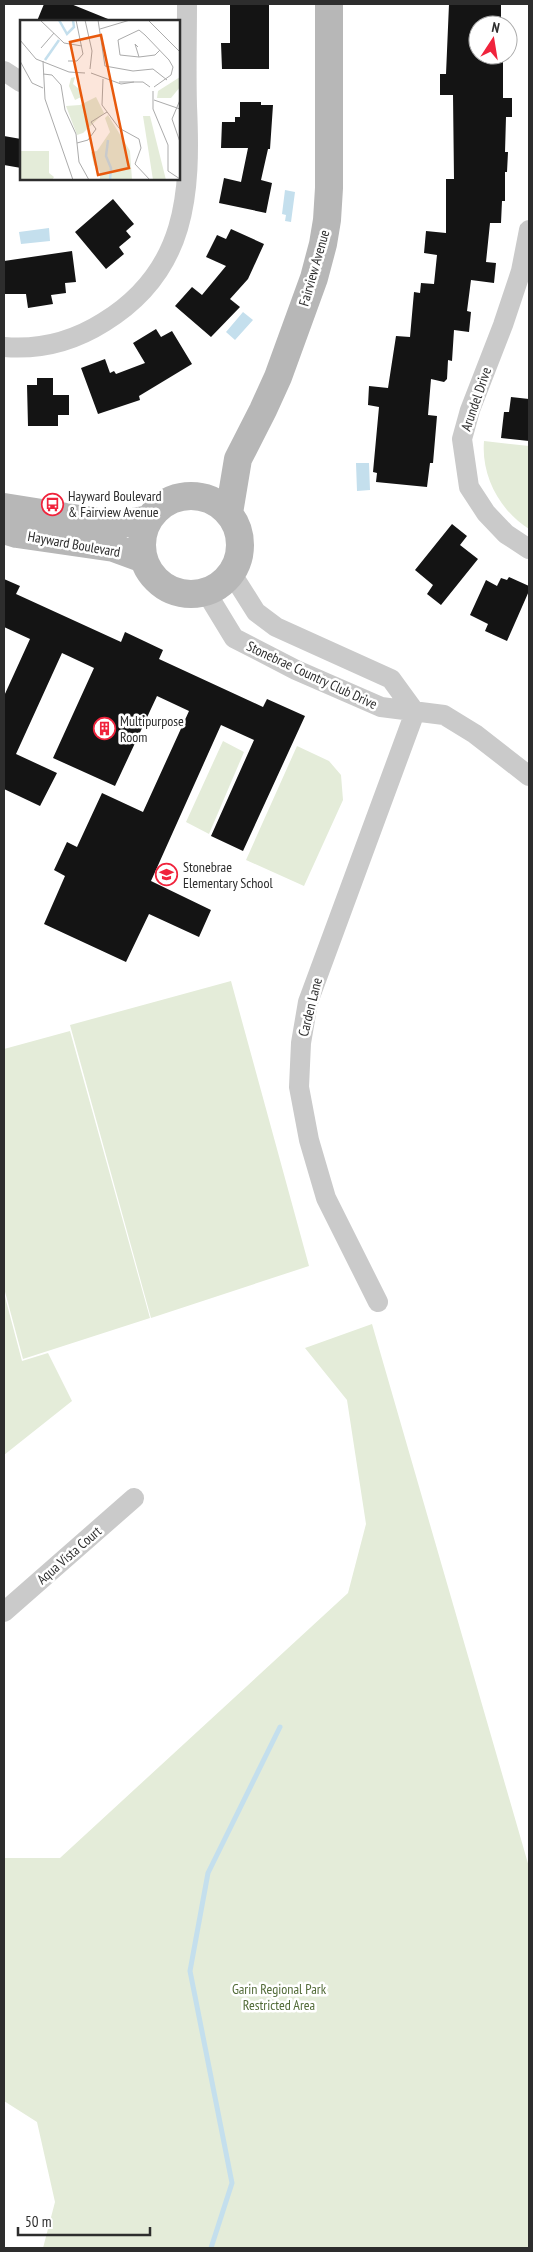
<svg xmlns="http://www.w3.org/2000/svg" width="533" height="2252" font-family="'PT Sans Narrow',sans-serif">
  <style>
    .green { fill: #e4ecd9 }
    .water { fill: #c4dfed }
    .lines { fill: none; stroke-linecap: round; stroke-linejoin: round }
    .stream { stroke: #c4dfed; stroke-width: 5 }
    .building { fill: #141414 }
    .street { stroke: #cacaca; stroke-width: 20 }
    .secondary { stroke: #b7b7b7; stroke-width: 28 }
    .labels { text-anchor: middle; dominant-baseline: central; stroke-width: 5; stroke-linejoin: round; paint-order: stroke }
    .street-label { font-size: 14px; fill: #2d2d2d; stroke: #fff }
    .poi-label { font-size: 14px; fill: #2d2d2d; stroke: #fff; text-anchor: start }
    .park-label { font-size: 14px; fill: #526b38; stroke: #fff }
    .inset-river { fill: none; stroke: #c4dfed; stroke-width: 2.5 }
    .inset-road { fill: none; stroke: #ababab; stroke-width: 1 }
    .view { fill: #e8590c; fill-opacity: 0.15; stroke: #e8590c; stroke-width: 2.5 }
    .inset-edge { fill: none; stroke: #2d2d2d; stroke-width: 2.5 }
  </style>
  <rect width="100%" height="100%" fill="#fff"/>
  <path class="green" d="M 484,441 L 529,446 L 529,529 C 500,511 481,476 484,441 Z
    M 223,741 L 244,752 L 209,834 L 186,822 Z
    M 297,746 L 329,761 L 341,775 L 343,800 L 304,886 L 246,860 Z
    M 231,981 L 309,1266 L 151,1318 L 70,1025 Z
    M 70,1031 L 150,1318 L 23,1359 L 4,1288 L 4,1049 Z
    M 4,1293 L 22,1361 L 48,1353 L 72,1401 L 4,1455 Z
    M 372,1324 L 529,1867 L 529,2248 L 43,2248 L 55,2202 L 37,2122 L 4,2101 L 4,1858 L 60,1858 L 348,1593 L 366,1524 L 347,1400 L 305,1348 Z"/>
  <path class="water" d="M 285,190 L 295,192 L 291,222 L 285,221 L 286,215 L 282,214 Z
    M 49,228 L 50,241 L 21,244 L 19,232 Z
    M 243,312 L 253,320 L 235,340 L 226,332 Z
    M 356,463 L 369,463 L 370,490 L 357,491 Z"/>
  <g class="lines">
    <path class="stream" d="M 211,2248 L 232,2183 L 190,1971 L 208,1873 L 280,1727"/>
  </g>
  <path class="building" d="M 44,4 L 71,4 L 113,21 L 37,21 Z
    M 230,4 L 269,4 L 269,69 L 222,69 L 221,43 L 230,43 Z
    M 449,4 L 501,4 L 501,25 L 478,25 L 478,55 L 503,55 L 503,98 L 512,98 L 512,117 L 506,117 L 505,152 L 508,152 L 507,172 L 505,172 L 505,201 L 502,201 L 501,223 L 490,223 L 486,262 L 496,263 L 494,283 L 471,280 L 467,311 L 471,312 L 469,332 L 454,330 L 452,361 L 448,360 L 447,379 L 444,382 L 431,379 L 428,415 L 437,416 L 433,463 L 430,463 L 427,487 L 376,482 L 377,473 L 373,472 L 379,407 L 368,405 L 369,386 L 388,388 L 396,336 L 410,337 L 414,292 L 420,293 L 421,283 L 434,284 L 437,255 L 424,253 L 426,231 L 446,233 L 446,179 L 454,179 L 453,95 L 440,95 L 440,74 L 446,74 Z
    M 240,102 L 261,102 L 261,105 L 273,105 L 270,149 L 268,149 L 261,180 L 272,183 L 266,213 L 219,203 L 224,178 L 241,182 L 248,148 L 221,148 L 222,122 L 235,122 L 235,117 L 240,117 Z
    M 4,136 L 21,139 L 21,168 L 4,165 Z
    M 113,199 L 134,224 L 126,231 L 131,237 L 119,247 L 124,254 L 106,269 L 75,232 Z
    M 231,229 L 264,244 L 248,279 L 230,299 L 240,307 L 211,337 L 175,306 L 192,287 L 202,295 L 226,266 L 206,257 L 217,235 L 226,239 Z
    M 72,251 L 76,282 L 65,283 L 66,293 L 51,295 L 53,304 L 28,308 L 26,294 L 4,294 L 4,261 Z
    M 156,329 L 161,337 L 172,331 L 192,364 L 139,396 L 140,400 L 98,414 L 81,368 L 105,359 L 110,373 L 114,371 L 116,374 L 145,363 L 133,343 Z
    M 37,378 L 53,378 L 53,395 L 69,395 L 69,415 L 58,415 L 58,426 L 28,426 L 27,385 L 37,385 Z
    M 511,397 L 529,399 L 529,441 L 501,438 L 504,412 L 509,412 Z
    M 452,524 L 467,536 L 460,545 L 478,559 L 441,605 L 427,594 L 433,585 L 415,570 Z
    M 509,577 L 529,586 L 529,591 L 507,641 L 485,631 L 488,624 L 470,615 L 486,580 L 497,586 L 501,578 L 507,580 Z
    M 4,579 L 20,586 L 16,594 L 121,642 L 125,632 L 163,650 L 159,659 L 263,707 L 267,699 L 305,716 L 243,851 L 211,836 L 254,740 L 221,725 L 151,881 L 211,910 L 199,937 L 149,914 L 126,962 L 44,924 L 65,876 L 54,870 L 67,842 L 77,847 L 102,793 L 143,812 L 189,711 L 157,696 L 115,786 L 53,758 L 94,668 L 62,653 L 16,754 L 57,773 L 40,806 L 4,789 L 4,696 L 30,639 L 4,627 Z"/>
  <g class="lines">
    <path class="street" d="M 4,71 L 21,82
      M 529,230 L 521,271 L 503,325 L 470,410 L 462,439 L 469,487 L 486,513 L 506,534 L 529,549
      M 4,347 C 39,350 74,341 104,322 C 187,271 191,194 187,106 C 186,72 187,38 187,4
      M 232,574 L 256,612 L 276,627 L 391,679 L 415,712
      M 206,592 L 234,638 L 296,670 L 381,707 L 444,715 L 475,734 L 529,776
      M 378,1302 L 326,1198 L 309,1140 L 299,1087 L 301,1043 L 308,1002 L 415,712
      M 4,1612 L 134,1498"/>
    <path class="secondary" d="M142 545a49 49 0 1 1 98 0a49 49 0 1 1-98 0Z
      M 4,507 L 117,525 L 149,519
      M 229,513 L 238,459 L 263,410 L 278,377 L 314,278 L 323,244 L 327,220 L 329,188 L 329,4
      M 4,530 L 17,534 L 114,548 L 144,559"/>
  </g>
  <defs>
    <symbol id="bus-ring" viewBox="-11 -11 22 22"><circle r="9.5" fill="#fff" stroke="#f0233c" stroke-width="1.5"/><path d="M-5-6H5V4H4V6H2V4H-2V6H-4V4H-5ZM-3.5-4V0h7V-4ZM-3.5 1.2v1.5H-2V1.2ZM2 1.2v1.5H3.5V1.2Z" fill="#f0233c"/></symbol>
    <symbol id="building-ring" viewBox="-11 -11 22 22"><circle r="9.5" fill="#fff" stroke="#f0233c" stroke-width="1.5"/><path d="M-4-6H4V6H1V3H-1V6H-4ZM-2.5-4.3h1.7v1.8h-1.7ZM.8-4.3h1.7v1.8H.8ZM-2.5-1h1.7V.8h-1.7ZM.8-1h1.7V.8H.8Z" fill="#f0233c"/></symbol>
    <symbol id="school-ring" viewBox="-11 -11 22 22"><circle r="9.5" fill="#fff" stroke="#f0233c" stroke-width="1.5"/><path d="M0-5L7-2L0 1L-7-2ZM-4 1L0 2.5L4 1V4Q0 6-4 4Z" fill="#f0233c"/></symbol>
  </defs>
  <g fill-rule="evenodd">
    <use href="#bus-ring" x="40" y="492" width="25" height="25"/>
    <use href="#building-ring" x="92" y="716" width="25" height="25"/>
    <use href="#school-ring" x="154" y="862" width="25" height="25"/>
  </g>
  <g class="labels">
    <g class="street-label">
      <text transform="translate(314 268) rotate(-74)">Fairview Avenue</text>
      <text transform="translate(476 399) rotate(-71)">Arundel Drive</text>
      <text transform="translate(74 544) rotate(10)">Hayward Boulevard</text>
      <text transform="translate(312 675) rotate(25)">Stonebrae Country Club Drive</text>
      <text transform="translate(310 1007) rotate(-76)">Carden Lane</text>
      <text transform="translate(69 1555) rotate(-41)">Aqua Vista Court</text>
    </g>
    <g class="poi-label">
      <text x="68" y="496">Hayward Boulevard<tspan x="68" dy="16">&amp; Fairview Avenue</tspan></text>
      <text x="120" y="721">Multipurpose<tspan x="120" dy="16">Room</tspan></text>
      <text x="183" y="867">Stonebrae<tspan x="183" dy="16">Elementary School</tspan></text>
    </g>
    <g class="park-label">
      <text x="279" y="1989">Garin Regional Park<tspan x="279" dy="16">Restricted Area</tspan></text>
    </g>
  </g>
  <g transform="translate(20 20)">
    <rect width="160" height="160" fill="#fff"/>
    <path d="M 55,57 L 53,64 L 59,69 L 61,77 L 55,80 L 49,66 L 51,58 ZM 160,57 L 160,67 L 151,78 L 137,78 L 138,71 ZM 76,77 L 84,93 L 63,113 L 57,115 L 46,86 L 60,85 ZM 88,95 L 110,131 L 112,160 L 80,160 L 80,151 L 74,145 L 71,132 L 77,131 L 90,112 L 85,98 ZM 123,96 L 130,96 L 146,160 L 133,160 ZM 0,131 L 29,131 L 29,153 L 34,157 L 32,160 L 0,160 Z" fill="#e4ecd9"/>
    <path class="inset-river" d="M 39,0 L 47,14 L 54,7 L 53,0M 25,40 L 39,20M 88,120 L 86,136 L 91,148 L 90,160"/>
    <path class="inset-road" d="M 20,0 L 44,23 L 62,26M 65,0 L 72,31 L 70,49M 78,0 L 85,46 L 113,51 L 133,49 L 147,60M 128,0 L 160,32M 80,9 L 110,0M 0,20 L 16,39 L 49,52 L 65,53M 118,27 L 115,24 L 119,37M 21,28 L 34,13M 0,41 L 12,63 L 23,68M 23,41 L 25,79 L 53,160M 48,41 L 57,41 L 63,34 L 56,0M 71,53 L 101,64 L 114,62M 23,54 L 32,55 L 41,65 L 45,90 L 56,114 L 59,142 L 69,160M 83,59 L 82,85 L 99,108 L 119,119 L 121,128 L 115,144 L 130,160M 99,62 L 123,62 L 130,67M 134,67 L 151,55 L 153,47 L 149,40 L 125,15 L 119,10 L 98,20 L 100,35 L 119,37 L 135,35 L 140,30M 133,71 L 133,89 L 148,125 L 148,151 L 160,159M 134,80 L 160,89M 160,80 L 152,99 L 160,122M 57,123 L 68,120 L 76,109 L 71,102 L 87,92"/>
    <path class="view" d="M 81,15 L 109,148 L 78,155 L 50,22 Z"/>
    <rect width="160" height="160" class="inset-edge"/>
  </g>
  <rect width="533" height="2252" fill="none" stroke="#2d2d2d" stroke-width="10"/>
  <g transform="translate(493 40) rotate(12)"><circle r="24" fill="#ffffff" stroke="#ababab"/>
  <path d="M0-4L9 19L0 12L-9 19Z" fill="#f0233c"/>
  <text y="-8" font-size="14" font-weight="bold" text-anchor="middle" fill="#2d2d2d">N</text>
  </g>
  <path d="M18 2227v8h132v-8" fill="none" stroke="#2d2d2d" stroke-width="2.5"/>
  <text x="25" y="2227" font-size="15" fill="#2d2d2d" stroke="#ffffff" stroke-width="4" paint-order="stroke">50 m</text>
</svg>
